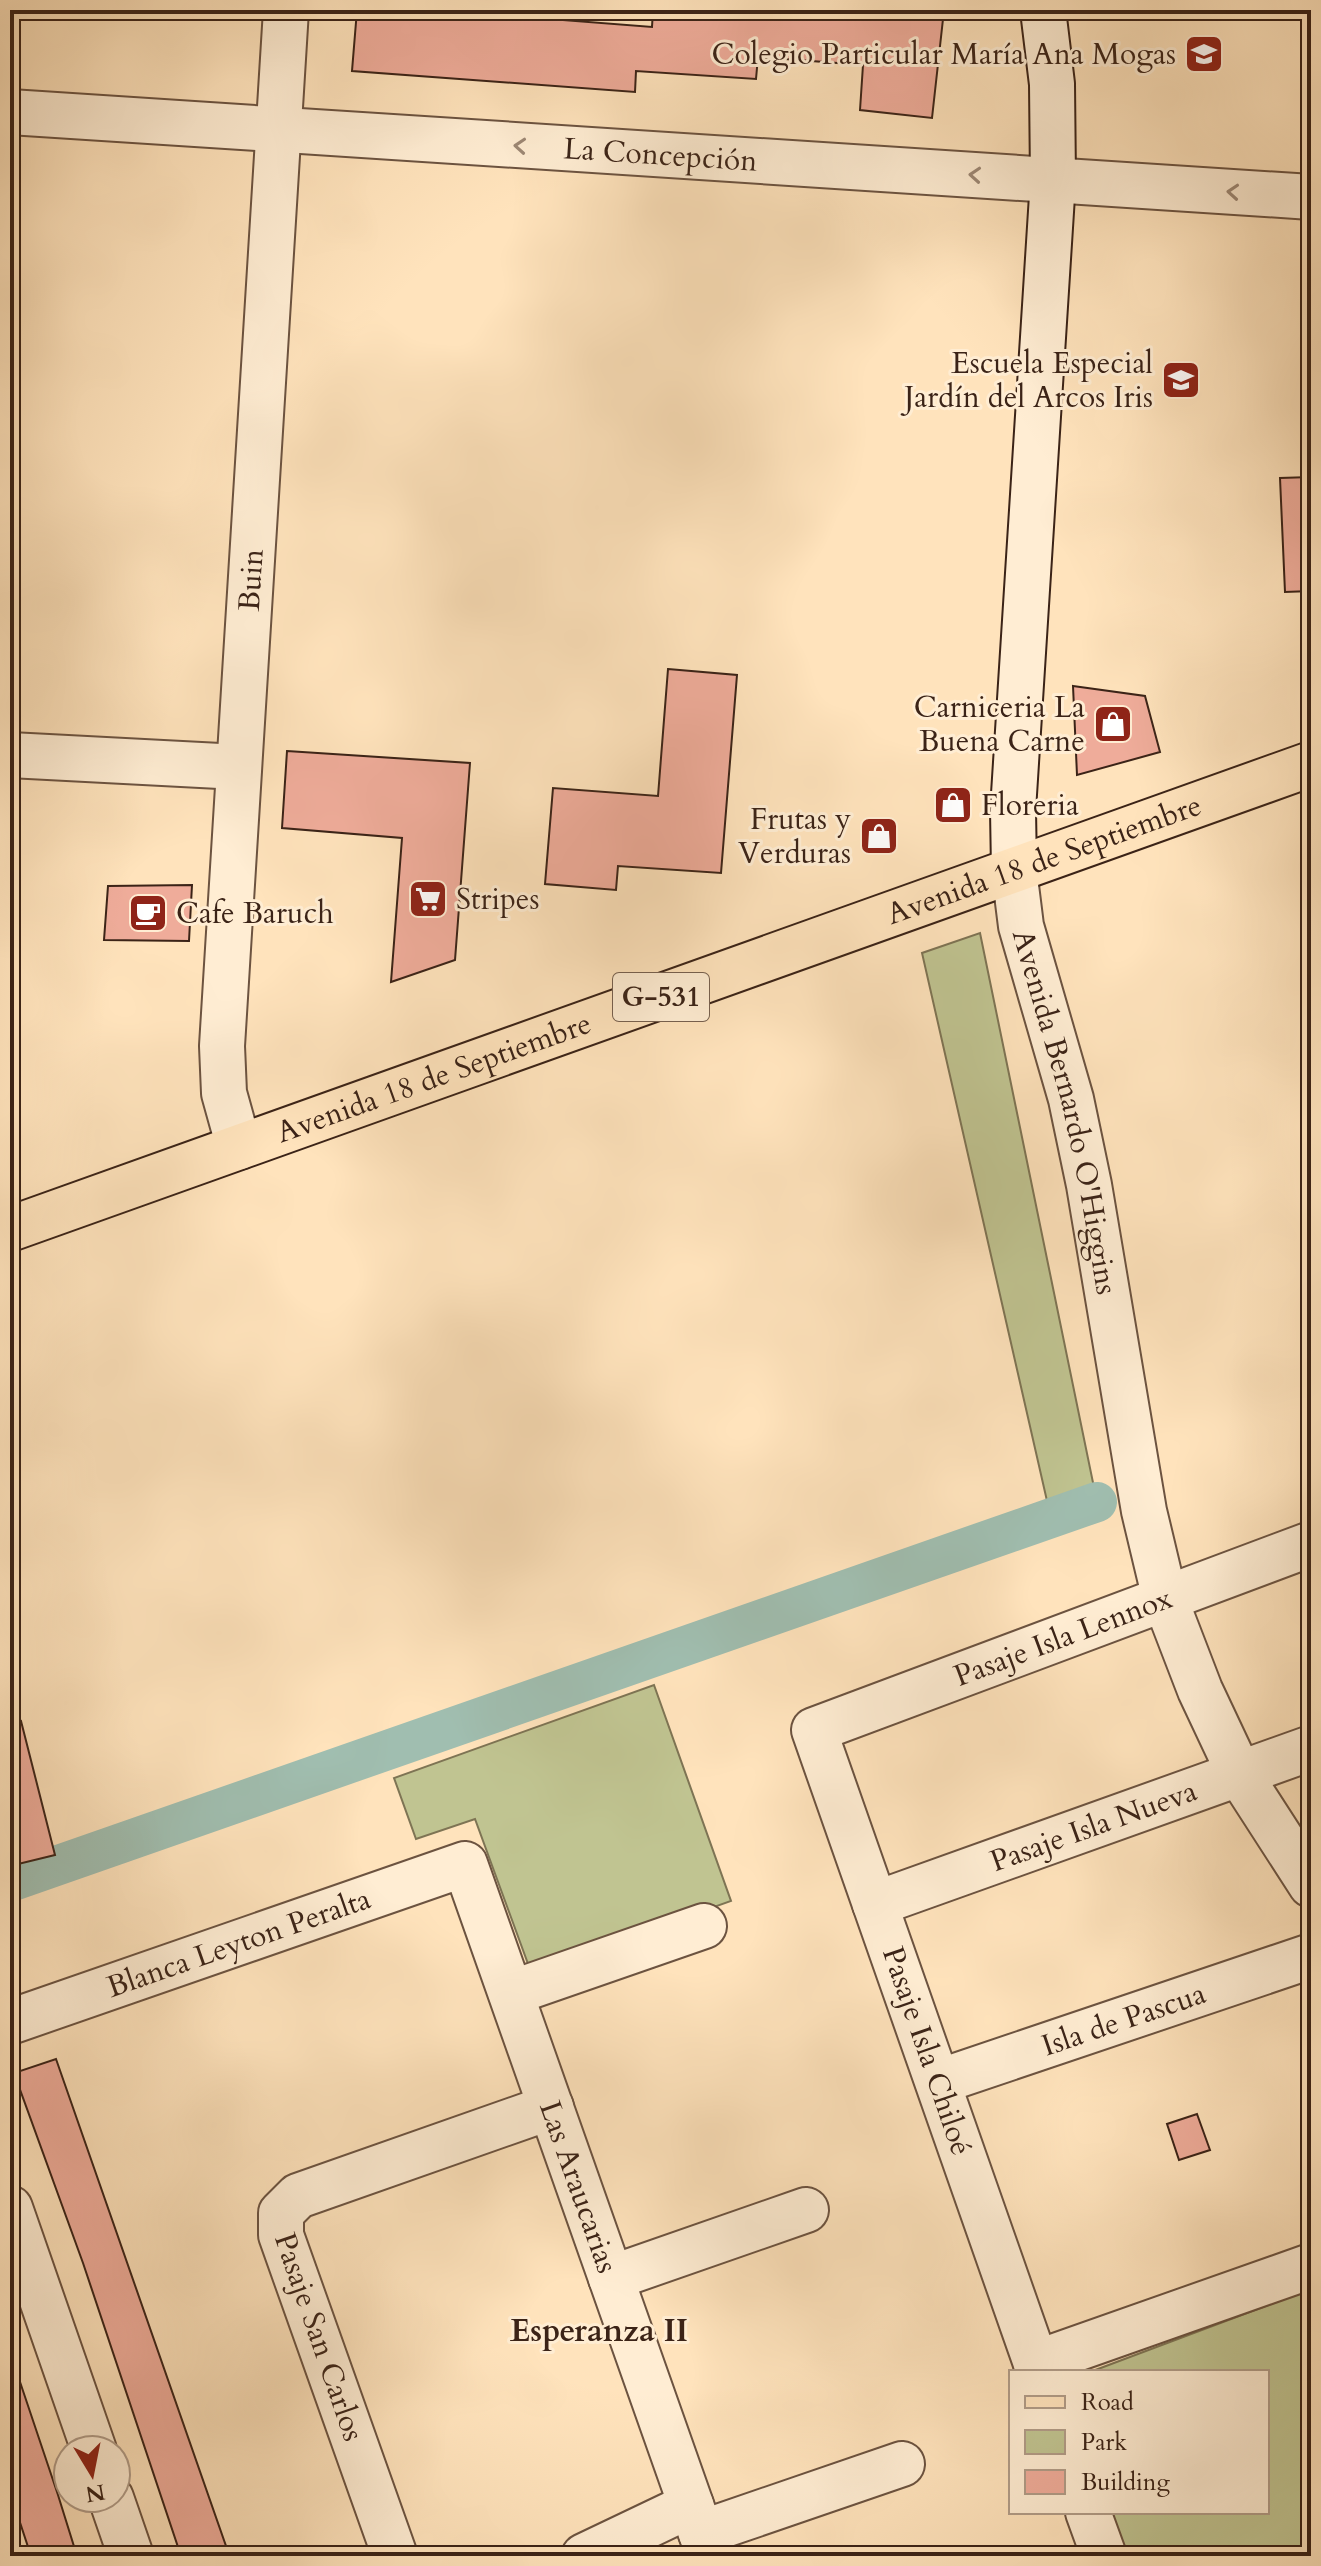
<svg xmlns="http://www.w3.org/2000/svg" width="1321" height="2566" font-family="Cardo,serif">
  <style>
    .green { fill: #c0c491; stroke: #7e7454; stroke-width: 2 }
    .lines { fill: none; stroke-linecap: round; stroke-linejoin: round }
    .canal { stroke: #a0beb0; stroke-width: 40 }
    .building { fill: #efac9a; stroke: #3b2317; stroke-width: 2 }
    .minor-casing { stroke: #6c5340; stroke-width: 48 }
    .tertiary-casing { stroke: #6c5340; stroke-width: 48 }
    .secondary-casing { stroke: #3b2317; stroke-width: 48 }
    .primary-casing { stroke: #3b2317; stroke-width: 48 }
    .minor { stroke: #ffedd3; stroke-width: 44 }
    .tertiary { stroke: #ffedd3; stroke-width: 44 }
    .secondary { stroke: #ffedd3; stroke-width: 44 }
    .primary { stroke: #ffe3bc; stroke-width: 44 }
    .oneway { stroke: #9d8875 }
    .labels { text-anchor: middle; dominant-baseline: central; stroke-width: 6; stroke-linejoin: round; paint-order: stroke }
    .shield { fill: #ffedd3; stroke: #76604f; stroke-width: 2 }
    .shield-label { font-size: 28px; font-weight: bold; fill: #3b2317 }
    .poi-label { font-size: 30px; fill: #3b2317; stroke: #ffedd3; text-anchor: end }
    .street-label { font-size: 30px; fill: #3b2317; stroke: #ffedd3 }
    .neighbourhood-label { font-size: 32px; font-weight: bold; fill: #3b2317; stroke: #ffedd3 }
  </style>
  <rect width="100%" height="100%" fill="#ffe3bc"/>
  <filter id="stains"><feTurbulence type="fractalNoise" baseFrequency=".0025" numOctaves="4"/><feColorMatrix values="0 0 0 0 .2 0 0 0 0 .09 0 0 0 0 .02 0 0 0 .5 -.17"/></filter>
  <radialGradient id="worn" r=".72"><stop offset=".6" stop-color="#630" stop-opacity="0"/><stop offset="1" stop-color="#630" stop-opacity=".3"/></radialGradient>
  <path class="green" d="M 980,933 L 1097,1502 L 1050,1514 L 922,953 Z
    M 654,1685 L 731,1901 L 531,1972 L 475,1819 L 416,1839 L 394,1778 Z
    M 1311,2289 L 1311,2556 L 1120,2556 L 1105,2512 L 1267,2512 L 1267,2372 L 1090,2372 Z"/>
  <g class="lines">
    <path class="canal" d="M 10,1882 L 1097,1502"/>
  </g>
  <path class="building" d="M 357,10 L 434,10 L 652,27 L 653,10 L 944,10 L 932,118 L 860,110 L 863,65 L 758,57 L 756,79 L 636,71 L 635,92 L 352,71 Z
    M 1311,477 L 1311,591 L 1285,592 L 1280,478 Z
    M 668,669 L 737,675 L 721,873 L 618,866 L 616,890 L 545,884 L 553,788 L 658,796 Z
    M 1073,686 L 1145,696 L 1160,752 L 1077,775 Z
    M 287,751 L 470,763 L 455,960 L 391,982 L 402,838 L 282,828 Z
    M 192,885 L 189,941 L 104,940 L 108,886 Z
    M 21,1721 L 55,1855 L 10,1866 L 10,1723 Z
    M 56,2059 L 226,2546 L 198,2556 L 181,2556 L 83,2263 L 14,2073 Z
    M 1197,2114 L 1210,2150 L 1179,2160 L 1167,2124 Z
    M 16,2370 L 58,2495 L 77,2556 L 31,2556 L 10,2492 L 10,2371 Z"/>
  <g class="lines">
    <defs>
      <g id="minor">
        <path id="s1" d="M 10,112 L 1311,197"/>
        <path d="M 10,755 L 239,767"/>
        <path id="s2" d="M 239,1147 L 224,1093 L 222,1046 L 286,10"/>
        <path id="s3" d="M 875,1904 L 1311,1748"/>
        <path d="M 511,1993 L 704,1926"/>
        <path id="s4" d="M 10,2022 L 465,1864 L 709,2556"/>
        <path id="s5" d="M 938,2082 L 1311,1956"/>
        <path d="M 10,2208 L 94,2450"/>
        <path d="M 611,2278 L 806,2210"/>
        <path d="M 1036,2363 L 1311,2266"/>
        <path id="s6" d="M 1039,2372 L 814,1730 L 1311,1544"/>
        <path d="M 111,2498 L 131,2556"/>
        <path d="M 1088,2512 L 1104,2556"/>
        <path d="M 701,2533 L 902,2464"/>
        <path d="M 395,2556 L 281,2235 L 281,2213 L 298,2196 L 551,2107"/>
        <path d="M 584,2556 L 691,2505"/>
      </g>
      <g id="tertiary">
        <path id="s7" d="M 1014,870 L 1021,926 L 1071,1099 L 1089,1185 L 1144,1511 L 1165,1599 L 1200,1690 L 1240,1775 L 1311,1885"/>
      </g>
      <path id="secondary" d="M 1014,870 L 1013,810 L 1053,180 L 1052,84 L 1043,10"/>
      <g id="primary">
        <path id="s8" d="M 10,1229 L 1311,764"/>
      </g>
    </defs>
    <use href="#minor" class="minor-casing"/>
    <use href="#tertiary" class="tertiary-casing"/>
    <use href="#secondary" class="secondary-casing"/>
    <use href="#primary" class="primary-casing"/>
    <use href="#minor" class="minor"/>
    <use href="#tertiary" class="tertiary"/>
    <use href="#secondary" class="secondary"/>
    <use href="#primary" class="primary"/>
  </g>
  <defs><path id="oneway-chevron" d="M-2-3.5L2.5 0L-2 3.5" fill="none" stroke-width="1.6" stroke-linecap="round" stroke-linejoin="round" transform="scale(2)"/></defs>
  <g class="oneway">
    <use href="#oneway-chevron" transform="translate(520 146) rotate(-176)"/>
    <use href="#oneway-chevron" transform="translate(975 175) rotate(-176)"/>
    <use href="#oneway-chevron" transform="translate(1233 192) rotate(-176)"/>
  </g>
  <defs>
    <symbol id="school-square" viewBox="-11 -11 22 22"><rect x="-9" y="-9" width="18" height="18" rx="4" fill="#8f2418" stroke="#ffedd3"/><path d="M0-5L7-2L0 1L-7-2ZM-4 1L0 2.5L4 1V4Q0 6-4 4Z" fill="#fff"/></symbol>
    <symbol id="shop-square" viewBox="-11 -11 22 22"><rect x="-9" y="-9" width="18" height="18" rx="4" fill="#8f2418" stroke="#ffedd3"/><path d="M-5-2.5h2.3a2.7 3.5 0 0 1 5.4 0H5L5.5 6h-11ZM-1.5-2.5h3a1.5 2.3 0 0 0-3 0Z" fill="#fff"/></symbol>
    <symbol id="supermarket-square" viewBox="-11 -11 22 22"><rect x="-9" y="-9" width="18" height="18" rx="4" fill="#8f2418" stroke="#ffedd3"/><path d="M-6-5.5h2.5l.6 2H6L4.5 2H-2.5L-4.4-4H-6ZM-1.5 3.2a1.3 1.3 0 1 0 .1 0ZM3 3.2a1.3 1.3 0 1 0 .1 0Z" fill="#fff"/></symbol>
    <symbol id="cafe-square" viewBox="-11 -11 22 22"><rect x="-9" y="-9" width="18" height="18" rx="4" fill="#8f2418" stroke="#ffedd3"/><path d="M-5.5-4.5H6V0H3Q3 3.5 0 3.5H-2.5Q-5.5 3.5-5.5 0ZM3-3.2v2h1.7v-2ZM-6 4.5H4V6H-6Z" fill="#fff"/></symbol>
  </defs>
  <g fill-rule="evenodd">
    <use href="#school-square" x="1182" y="32" width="44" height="44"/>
    <use href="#school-square" x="1159" y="358" width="44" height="44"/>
    <use href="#shop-square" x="1091" y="702" width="44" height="44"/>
    <use href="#shop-square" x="931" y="783" width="44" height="44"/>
    <use href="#shop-square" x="857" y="814" width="44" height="44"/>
    <use href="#supermarket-square" x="406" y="877" width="44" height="44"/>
    <use href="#cafe-square" x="126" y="891" width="44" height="44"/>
  </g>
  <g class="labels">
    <rect class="shield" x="613" y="973" width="96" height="48" rx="6"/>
    <g class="shield-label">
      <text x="661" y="997">G-531</text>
    </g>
    <g class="poi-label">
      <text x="1176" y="54">Colegio Particular María Ana Mogas</text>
      <text x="1153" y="363">Escuela Especial<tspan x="1153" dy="34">Jardín del Arcos Iris</tspan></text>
      <text x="1085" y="707">Carniceria La<tspan x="1085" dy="34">Buena Carne</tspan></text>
      <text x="981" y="805" text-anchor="start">Floreria</text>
      <text x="851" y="819">Frutas y<tspan x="851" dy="34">Verduras</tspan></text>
      <text x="456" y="899" text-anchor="start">Stripes</text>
      <text x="176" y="913" text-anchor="start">Cafe Baruch</text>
    </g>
    <g class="street-label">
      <text stroke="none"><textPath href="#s1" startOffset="652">La Concepción</textPath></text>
      <text stroke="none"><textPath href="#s2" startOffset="570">Buin</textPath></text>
      <text stroke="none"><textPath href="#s8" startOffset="1098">Avenida 18 de Septiembre</textPath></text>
      <text stroke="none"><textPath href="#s8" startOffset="450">Avenida 18 de Septiembre</textPath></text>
      <text stroke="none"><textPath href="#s7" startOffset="248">Avenida Bernardo O'Higgins</textPath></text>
      <text stroke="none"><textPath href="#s6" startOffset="946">Pasaje Isla Lennox</textPath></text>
      <text stroke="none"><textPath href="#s3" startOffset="232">Pasaje Isla Nueva</textPath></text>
      <text stroke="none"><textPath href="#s4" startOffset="242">Blanca Leyton Peralta</textPath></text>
      <text stroke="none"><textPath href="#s5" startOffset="196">Isla de Pascua</textPath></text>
      <text transform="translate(927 2051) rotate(71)">Pasaje Isla Chiloé</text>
      <text stroke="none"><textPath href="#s4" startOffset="824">Las Araucarias</textPath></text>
      <text transform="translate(319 2337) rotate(71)">Pasaje San Carlos</text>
    </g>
    <g class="neighbourhood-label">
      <text x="599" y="2331">Esperanza II</text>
    </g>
  </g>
  <rect width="1321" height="2566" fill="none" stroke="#ffe3bc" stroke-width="40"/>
  <rect x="12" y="12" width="1297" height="2542" fill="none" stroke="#3b2317" stroke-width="4"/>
  <rect x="20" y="20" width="1281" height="2526" fill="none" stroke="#3b2317" stroke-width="2"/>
  <rect x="1009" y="2370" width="260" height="144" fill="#ffedd3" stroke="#b19c88" stroke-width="2"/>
  <rect x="1025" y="2396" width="40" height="12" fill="#ffe3bc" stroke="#b19c88" stroke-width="2"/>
  <text x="1081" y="2410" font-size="24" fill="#3b2317">Road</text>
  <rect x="1025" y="2430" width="40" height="24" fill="#c0c491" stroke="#b19c88" stroke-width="2"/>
  <text x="1081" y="2450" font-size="24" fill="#3b2317">Park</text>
  <rect x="1025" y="2470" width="40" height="24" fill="#efac9a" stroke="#b19c88" stroke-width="2"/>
  <text x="1081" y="2490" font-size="24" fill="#3b2317">Building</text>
  <g transform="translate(92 2474) rotate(170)"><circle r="38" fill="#ffedd3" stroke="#b19c88" stroke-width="2"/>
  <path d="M0-6L14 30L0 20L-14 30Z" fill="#8f2418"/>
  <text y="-12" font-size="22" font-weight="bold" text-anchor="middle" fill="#3b2317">N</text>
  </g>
  <rect width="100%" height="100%" filter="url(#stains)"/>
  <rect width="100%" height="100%" fill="url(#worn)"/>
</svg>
